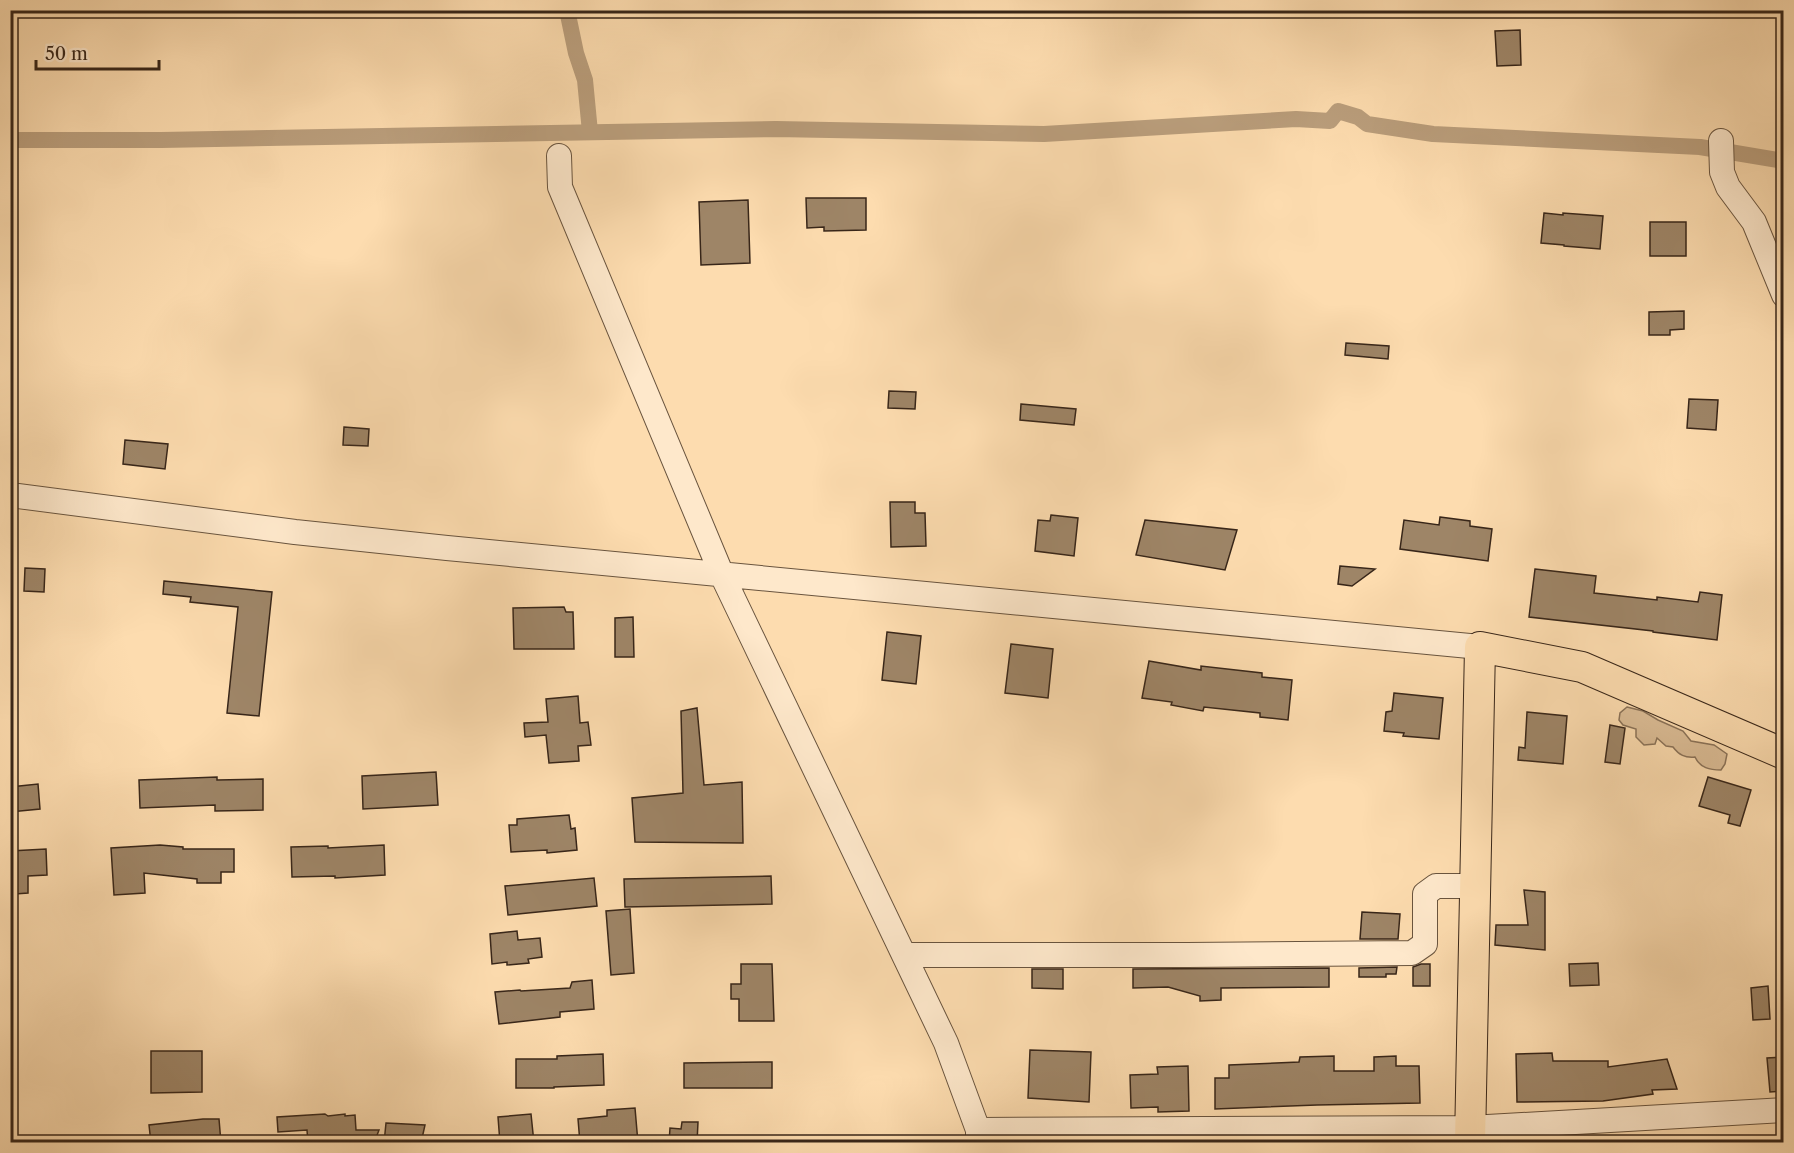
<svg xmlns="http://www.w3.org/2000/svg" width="1794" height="1153" font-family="'Libre Caslon Text',serif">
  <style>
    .green { fill: #dcbd96; stroke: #8a7258; stroke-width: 1.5 }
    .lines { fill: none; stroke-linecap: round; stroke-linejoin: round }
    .canal { stroke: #ba9e7c; stroke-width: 16 }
    .building { fill: #9e8567; stroke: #382619; stroke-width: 1.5 }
    .minor-casing { stroke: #69543e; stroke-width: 26 }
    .major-casing { stroke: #382619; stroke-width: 32 }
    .minor { stroke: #fee8cb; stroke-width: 24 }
    .major { stroke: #fddcaf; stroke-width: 30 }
  </style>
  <rect width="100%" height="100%" fill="#fddcaf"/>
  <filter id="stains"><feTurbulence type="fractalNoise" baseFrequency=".00333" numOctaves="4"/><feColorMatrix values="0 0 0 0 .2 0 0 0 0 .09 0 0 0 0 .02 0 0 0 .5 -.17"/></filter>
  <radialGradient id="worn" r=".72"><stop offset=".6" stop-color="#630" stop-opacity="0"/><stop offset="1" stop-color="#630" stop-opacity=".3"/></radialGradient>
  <path class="green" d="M 1627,707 L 1643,711 L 1658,720 L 1683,731 L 1691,741 L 1714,745 L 1727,754 L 1725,764 L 1721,770 C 1710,770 1700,768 1695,757 C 1685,758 1679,755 1673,747 L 1666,746 L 1657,738 L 1655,744 L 1644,745 L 1636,737 L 1636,729 L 1623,725 L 1619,720 L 1620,713 Z"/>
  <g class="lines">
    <path class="canal" d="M 567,10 L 576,53 L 585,80 L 590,132
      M 10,140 L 161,140 L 776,129 L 1044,134 L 1296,119 L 1330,121 L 1338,111 L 1358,117 L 1367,124 L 1433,134 L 1700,147 L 1784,161"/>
  </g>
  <path class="building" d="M 1520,30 L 1521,65 L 1497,66 L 1495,31 Z
    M 806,198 L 866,198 L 866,230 L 824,231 L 824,227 L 807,228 Z
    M 748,200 L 750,263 L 701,265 L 699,202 Z
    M 1544,213 L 1563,215 L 1563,213 L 1603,216 L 1600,249 L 1564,246 L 1564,245 L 1541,243 Z
    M 1650,222 L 1686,222 L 1686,256 L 1650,256 Z
    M 1684,311 L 1684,329 L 1670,330 L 1670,335 L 1649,335 L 1649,312 Z
    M 1346,343 L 1389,346 L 1388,359 L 1345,355 Z
    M 889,391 L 916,392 L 915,409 L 888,408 Z
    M 1689,399 L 1718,400 L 1716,430 L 1687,428 Z
    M 1021,404 L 1076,409 L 1074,425 L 1020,420 Z
    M 344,427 L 369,429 L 368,446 L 343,445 Z
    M 125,440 L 168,444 L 165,469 L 123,464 Z
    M 890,502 L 915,502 L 915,513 L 925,513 L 926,546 L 891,547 Z
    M 1051,515 L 1078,518 L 1074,556 L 1035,551 L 1038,520 L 1050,521 Z
    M 1440,517 L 1470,521 L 1470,526 L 1492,529 L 1488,561 L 1400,549 L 1404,520 L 1439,525 Z
    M 1145,520 L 1237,530 L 1225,570 L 1136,555 Z
    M 1340,566 L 1375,569 L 1352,586 L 1338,584 Z
    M 25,568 L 45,569 L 44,592 L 24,591 Z
    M 1535,569 L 1596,576 L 1594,593 L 1657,600 L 1657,597 L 1698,602 L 1700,592 L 1722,595 L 1717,640 L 1653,632 L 1653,631 L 1529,617 Z
    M 164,581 L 272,592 L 259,716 L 227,713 L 238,607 L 190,602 L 191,597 L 163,594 Z
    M 564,607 L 566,612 L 573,612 L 574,649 L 514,649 L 513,608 Z
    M 633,617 L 634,657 L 615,657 L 615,618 Z
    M 887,632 L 921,636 L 916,684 L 882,680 Z
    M 1011,644 L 1053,649 L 1048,698 L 1005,693 Z
    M 1149,661 L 1201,670 L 1201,666 L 1262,673 L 1262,677 L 1292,680 L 1288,720 L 1260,717 L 1260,713 L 1204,707 L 1203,711 L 1171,705 L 1172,702 L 1142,698 Z
    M 1394,693 L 1443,698 L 1439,739 L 1403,736 L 1404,733 L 1384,731 L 1386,712 L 1392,711 Z
    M 578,696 L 580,723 L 588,722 L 591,745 L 578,746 L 579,761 L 549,763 L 546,735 L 525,737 L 524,723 L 548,722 L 546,699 Z
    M 697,708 L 704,785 L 742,782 L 743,843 L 635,842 L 632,798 L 683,793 L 681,711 Z
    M 1527,712 L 1567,716 L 1563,764 L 1518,760 L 1519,747 L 1525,748 Z
    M 1610,725 L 1625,728 L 1620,764 L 1605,762 Z
    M 436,772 L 438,805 L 363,809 L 362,776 Z
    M 217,777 L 217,780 L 263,779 L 263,810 L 215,811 L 215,805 L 140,808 L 139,780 Z
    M 1708,777 L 1751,790 L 1740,826 L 1728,823 L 1730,815 L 1699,806 Z
    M 38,784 L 40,809 L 10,812 L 10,787 Z
    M 569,815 L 571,829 L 575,828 L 577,850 L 547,853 L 547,850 L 511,852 L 509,825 L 517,825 L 517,819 Z
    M 160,845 L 183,847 L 183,849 L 234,849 L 234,872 L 221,872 L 221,883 L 197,883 L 197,879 L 144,873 L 145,893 L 114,895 L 111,848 Z
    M 384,845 L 385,875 L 335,878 L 335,876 L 292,877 L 291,847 L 328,846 L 328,848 Z
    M 46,849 L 47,875 L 28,876 L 28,893 L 15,894 L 14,879 L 10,879 L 10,851 Z
    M 771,876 L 772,904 L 625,907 L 624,879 Z
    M 594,878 L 597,906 L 508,915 L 505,886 Z
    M 1524,890 L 1545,892 L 1545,950 L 1495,945 L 1496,925 L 1528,925 Z
    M 630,909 L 634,973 L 611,975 L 606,911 Z
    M 1362,912 L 1400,914 L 1398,939 L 1360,939 Z
    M 517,931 L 518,940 L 540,938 L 542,957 L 528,959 L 529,963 L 507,965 L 507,962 L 492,964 L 490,934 Z
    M 1598,963 L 1599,985 L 1570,986 L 1569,964 Z
    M 741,964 L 772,964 L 774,1021 L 739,1021 L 739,999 L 731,999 L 731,984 L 741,984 Z
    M 1421,964 L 1430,964 L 1430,986 L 1413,986 L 1413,967 Z
    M 1397,967 L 1396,974 L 1386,974 L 1386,977 L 1359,977 L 1359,968 Z
    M 1329,968 L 1329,987 L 1221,988 L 1221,1000 L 1200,1001 L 1200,996 L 1168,987 L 1133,988 L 1133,969 Z
    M 1032,969 L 1063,969 L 1063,989 L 1032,988 Z
    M 592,980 L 594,1009 L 560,1012 L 560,1017 L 499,1024 L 495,992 L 520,990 L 521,991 L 570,988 L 572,982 Z
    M 1768,986 L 1770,1019 L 1753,1020 L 1751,988 Z
    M 1030,1050 L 1091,1052 L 1089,1102 L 1028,1098 Z
    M 151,1051 L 202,1051 L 202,1092 L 151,1093 Z
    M 1552,1053 L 1553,1061 L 1608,1061 L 1608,1067 L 1667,1059 L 1677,1089 L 1652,1090 L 1653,1094 L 1603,1101 L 1517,1102 L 1516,1054 Z
    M 603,1054 L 604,1085 L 554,1087 L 554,1088 L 516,1088 L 516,1059 L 557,1059 L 557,1056 Z
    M 1334,1056 L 1334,1071 L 1374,1071 L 1374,1057 L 1396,1056 L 1396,1066 L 1419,1066 L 1420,1103 L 1317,1105 L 1215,1109 L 1215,1078 L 1229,1078 L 1229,1065 L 1299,1062 L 1300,1057 Z
    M 1784,1057 L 1784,1091 L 1770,1092 L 1767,1058 Z
    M 772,1062 L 772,1088 L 684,1088 L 684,1063 Z
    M 1188,1066 L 1189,1111 L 1158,1112 L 1158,1107 L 1131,1108 L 1130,1075 L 1158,1074 L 1157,1067 Z
    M 635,1108 L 638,1143 L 580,1143 L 578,1119 L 607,1116 L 607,1110 Z
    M 325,1114 L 328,1116 L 345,1114 L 345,1116 L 355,1115 L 356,1130 L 379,1130 L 374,1143 L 308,1143 L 307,1130 L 278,1132 L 277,1117 Z
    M 531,1114 L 534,1143 L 500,1143 L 498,1117 Z
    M 203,1119 L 219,1119 L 221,1143 L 151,1143 L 149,1125 Z
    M 682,1122 L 698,1122 L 697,1143 L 669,1143 L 670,1128 L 681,1129 Z
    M 386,1123 L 425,1125 L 421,1143 L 384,1143 Z"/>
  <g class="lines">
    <defs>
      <path id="minor" d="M 1721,141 L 1722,172 L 1728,187 L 1754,222 L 1784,295
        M 559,156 L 560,187 L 722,575 L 946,1043 L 978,1130 L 978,1142
        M 10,495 L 295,532 L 447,548 L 1480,647
        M 904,955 L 1187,955 L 1412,953 L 1425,944 L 1425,894 L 1436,886 L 1475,886
        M 978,1130 L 1470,1128 L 1784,1110"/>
      <path id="major" d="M 1470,1142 L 1480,647 L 1582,667 L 1784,754"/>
    </defs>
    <use href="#minor" class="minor-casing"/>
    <use href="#major" class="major-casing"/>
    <use href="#minor" class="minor"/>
    <use href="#major" class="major"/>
  </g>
  <rect width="1794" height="1153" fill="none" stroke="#fddcaf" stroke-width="36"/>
  <rect x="12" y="12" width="1770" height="1129" fill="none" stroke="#382619" stroke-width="3"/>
  <rect x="18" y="18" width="1758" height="1117" fill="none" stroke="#382619" stroke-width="1.5"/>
  <path d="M36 60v9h123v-9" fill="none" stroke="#382619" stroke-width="3"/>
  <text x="45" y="60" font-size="18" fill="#382619" stroke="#fee8cb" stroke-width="4.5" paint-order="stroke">50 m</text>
  <rect width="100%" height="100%" filter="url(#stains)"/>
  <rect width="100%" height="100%" fill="url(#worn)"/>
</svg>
